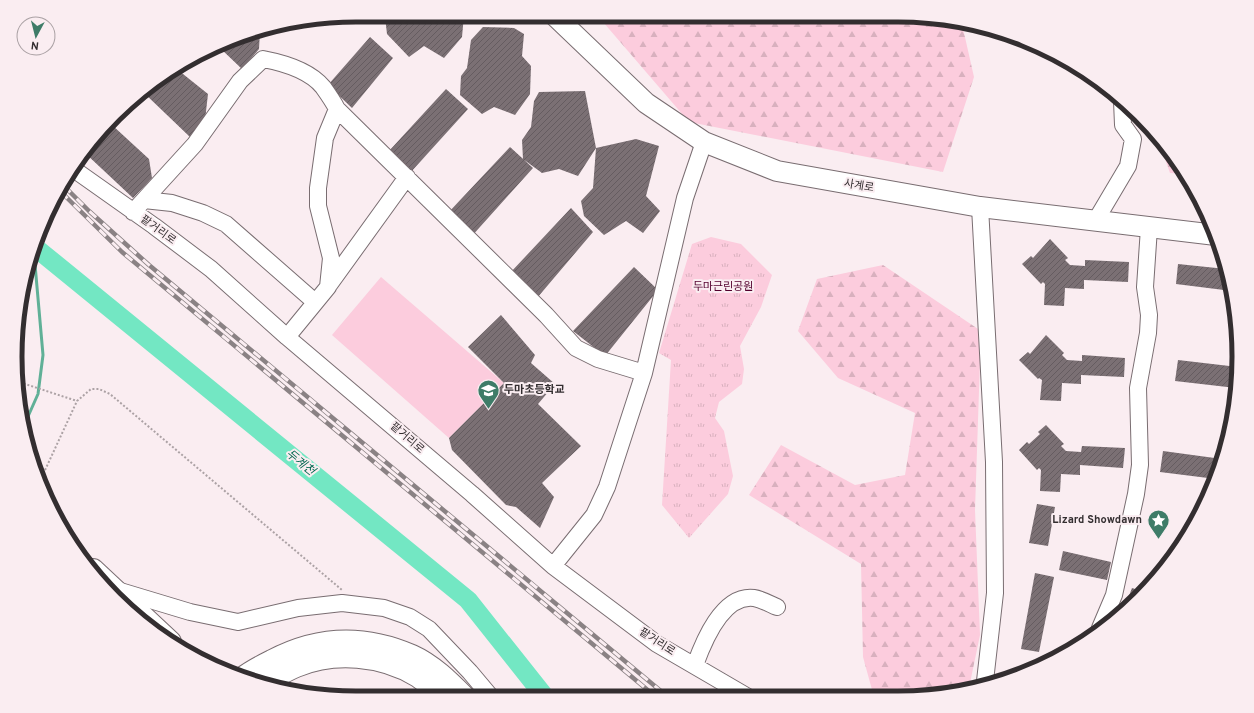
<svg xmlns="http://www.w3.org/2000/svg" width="1254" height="713" font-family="Overpass,'Noto Sans KR',sans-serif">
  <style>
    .green { fill: #fcccdd }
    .forest { fill: url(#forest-firs) }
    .park { fill: url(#park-tufts) }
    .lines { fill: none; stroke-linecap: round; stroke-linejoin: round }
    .stream { stroke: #60b097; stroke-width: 3 }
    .river { stroke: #73e7c3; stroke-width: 19 }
    .building { fill: url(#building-hatch) }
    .minor-casing { stroke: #796d71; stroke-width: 18 }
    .major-casing { stroke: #796d71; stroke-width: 22 }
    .highway-casing { stroke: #796d71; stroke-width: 24 }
    .path { stroke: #aca2a5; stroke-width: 2; stroke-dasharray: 2 2; stroke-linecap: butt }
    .minor { stroke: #fff; stroke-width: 16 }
    .major { stroke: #fff; stroke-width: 20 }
    .highway { stroke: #fff; stroke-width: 22 }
    .rail-casing { stroke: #8a8284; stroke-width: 4.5 }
    .rail { stroke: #faedf1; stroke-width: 3; stroke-dasharray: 9; stroke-linecap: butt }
    .labels { text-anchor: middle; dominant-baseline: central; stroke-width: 4; stroke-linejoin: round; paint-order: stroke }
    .street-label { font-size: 11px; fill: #332e30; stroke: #faedf1 }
    .park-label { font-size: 11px; fill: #53002d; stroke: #faedf1 }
    .poi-label { font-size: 11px; font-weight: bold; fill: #332e30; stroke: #faedf1; text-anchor: start }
    .water-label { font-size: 12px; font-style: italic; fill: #026750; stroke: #faedf1 }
    .rim { fill: none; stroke: #332e30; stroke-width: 5 }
  </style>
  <defs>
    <pattern id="forest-firs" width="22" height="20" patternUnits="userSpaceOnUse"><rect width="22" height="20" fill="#fcccdd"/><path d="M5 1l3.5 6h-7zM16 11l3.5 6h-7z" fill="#d8b0be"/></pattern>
    <pattern id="park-tufts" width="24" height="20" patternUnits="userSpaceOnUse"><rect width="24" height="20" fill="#fcccdd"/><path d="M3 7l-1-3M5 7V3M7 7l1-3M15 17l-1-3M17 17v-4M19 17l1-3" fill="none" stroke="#d8b0be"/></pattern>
    <pattern id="building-hatch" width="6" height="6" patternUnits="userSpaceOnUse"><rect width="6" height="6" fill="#7b7074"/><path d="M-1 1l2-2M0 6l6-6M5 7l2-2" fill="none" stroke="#655c60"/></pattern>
  </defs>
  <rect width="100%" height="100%" fill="#faedf1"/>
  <path class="green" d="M 381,277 L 504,383 L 449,438 L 332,335 Z"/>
  <path class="forest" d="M 597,15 L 920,16 L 962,24 L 974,77 L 943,172 L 689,122 Z
    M 1157,137 L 1185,174 L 1170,173 Z
    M 883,265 L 981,331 L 975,510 L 980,635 L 969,688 L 920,697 L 874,697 L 863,657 L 861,564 L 749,495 L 781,445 L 855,485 L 905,475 L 915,413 L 838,378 L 798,331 L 817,279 Z"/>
  <path class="park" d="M 711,237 L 741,244 L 772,275 L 761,307 L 740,346 L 744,369 L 742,384 L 719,402 L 715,418 L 724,431 L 733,476 L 728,494 L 689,538 L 662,505 L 671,360 L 659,353 L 692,244 Z"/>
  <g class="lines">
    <path class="stream" d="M 26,421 L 38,394 L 43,355 L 34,253"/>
    <path class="river" d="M 36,248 L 468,600 L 545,697"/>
  </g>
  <path class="building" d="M 386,15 L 464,15 L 462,37 L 444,58 L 424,46 L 409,57 L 387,34 L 385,17 Z
    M 483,27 L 514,28 L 524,34 L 522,56 L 531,66 L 530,94 L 515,115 L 494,107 L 482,114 L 460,95 L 461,76 L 467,68 L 471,40 Z
    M 260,31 L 259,49 L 242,69 L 220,48 L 247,33 Z
    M 370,37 L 393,58 L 352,108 L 328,85 Z
    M 178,70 L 208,94 L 205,120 L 190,137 L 143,92 L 149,85 Z
    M 446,89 L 468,109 L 410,173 L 389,151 Z
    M 585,91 L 596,148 L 578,176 L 559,169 L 542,173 L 523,159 L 522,140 L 531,127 L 534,101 L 539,92 Z
    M 112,125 L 149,159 L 152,178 L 133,198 L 85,153 Z
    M 636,139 L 659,146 L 646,196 L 660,211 L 643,233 L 626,221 L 604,235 L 584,216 L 581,201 L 593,188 L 596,148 Z
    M 510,147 L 533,168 L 471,237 L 448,213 Z
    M 571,208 L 593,232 L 537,298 L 510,273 Z
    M 1050,239 L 1068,258 L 1065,260 L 1070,265 L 1085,266 L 1085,260 L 1129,262 L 1128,282 L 1084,280 L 1084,289 L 1065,288 L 1064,306 L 1044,305 L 1045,284 L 1043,282 L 1041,284 L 1022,264 L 1031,256 L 1033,258 Z
    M 1178,264 L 1226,269 L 1232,291 L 1176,284 Z
    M 634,267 L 658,290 L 605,356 L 573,331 Z
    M 501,315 L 535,355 L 531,363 L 555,384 L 538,404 L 581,446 L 542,483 L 554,497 L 540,528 L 516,507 L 506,505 L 452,450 L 449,438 L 504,383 L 468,347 Z
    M 1046,335 L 1064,353 L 1062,355 L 1067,360 L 1082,361 L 1082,355 L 1125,358 L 1124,377 L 1081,375 L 1081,384 L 1062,383 L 1061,401 L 1040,400 L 1042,380 L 1039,378 L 1038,379 L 1019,360 L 1028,352 L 1030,354 Z
    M 1178,360 L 1238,367 L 1236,388 L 1175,381 Z
    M 1046,425 L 1064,444 L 1061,446 L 1066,451 L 1081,452 L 1082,446 L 1125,448 L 1123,468 L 1080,465 L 1080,475 L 1061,474 L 1060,492 L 1040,491 L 1041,470 L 1039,468 L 1037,470 L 1019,450 L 1027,442 L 1029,444 L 1040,434 L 1038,432 Z
    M 1163,451 L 1222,459 L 1216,479 L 1160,472 Z
    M 1037,504 L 1055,507 L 1048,546 L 1029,543 Z
    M 1063,551 L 1111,562 L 1107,580 L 1059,570 Z
    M 1035,573 L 1054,577 L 1039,652 L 1021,649 Z
    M 1132,588 L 1144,592 L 1124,609 Z"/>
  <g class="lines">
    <defs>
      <path id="minor" d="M 72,168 L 154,226 L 211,269 L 287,337 L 472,494 L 553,566 L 657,644 L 748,697
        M 144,200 L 172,203 L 203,213 L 226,224 L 315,302
        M 980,207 L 994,462 L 995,593 L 985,681 L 987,684
        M 133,212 L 195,144 L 240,81 L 263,59 C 284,63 309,70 323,87 C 328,94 333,101 337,109 L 546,315 L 576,348 L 598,359 L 644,373
        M 1096,220 L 1128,166 L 1133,139 L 1123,125 L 1122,101
        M 329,285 L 407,177
        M 287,337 L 328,287 L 331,258 L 318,206 L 318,188 L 325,138 L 337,109
        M 553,566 L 594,515 L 607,487 L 644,373 L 685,198 L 704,142
        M 117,590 L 190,612 L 238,622 L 298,608 L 342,603 L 384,608 L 410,617 L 429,629 L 470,672 L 491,697
        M 1100,628 L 1114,595 L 1136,494 L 1140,465 L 1138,388 L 1148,333 L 1149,315 L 1145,287 L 1149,228
        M 695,665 C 703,643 722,594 754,598 C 761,599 770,604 777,607"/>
      <path id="major" d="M 554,15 L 646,103 L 704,142 L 777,171 L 980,207 L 1216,235"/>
      <path id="highway" d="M 93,570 L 170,642
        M 243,678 C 252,671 262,666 272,661 C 317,637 364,635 412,656 C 432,665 449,682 464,697
        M 263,683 C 273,678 284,671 296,666 C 334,650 382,654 418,676 C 427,682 435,690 444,697"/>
    </defs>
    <use href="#minor" class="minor-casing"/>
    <use href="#major" class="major-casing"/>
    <use href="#highway" class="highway-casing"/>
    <path class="path" d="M 16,381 L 77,401
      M 40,481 L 77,401 L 91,389 L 99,389 L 110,394 L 342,590"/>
    <use href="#minor" class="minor"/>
    <use href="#major" class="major"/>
    <use href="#highway" class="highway"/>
    <defs>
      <path id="rail" d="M 64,186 L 89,211 L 149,265 L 668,697
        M 61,192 L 122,252 L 656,697"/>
    </defs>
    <use href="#rail" class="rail-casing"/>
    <use href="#rail" class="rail"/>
  </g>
  <defs>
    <symbol id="school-pin" viewBox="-11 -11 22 30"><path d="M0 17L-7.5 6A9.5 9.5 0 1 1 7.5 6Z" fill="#3e7c68" stroke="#faedf1"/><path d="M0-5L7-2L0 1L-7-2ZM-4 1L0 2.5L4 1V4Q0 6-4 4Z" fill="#fff"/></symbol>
    <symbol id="sight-pin" viewBox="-11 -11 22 30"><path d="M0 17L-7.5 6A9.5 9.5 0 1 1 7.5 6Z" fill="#3e7c68" stroke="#faedf1"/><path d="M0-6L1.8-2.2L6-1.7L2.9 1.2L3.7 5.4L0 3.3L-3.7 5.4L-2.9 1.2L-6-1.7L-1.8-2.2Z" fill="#fff"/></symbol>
  </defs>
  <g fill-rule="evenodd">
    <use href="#school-pin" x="476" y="378" width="25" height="34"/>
    <use href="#sight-pin" x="1146" y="508" width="25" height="34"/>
  </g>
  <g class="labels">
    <g class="street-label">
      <text transform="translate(859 186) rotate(9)">사계로</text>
      <text transform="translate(158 230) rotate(36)">팥거리로</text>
      <text transform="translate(407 438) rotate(41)">팥거리로</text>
      <text transform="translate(657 642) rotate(33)">팥거리로</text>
    </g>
    <g class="park-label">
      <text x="723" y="287">두마근린공원</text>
    </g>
    <g class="poi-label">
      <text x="504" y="390">두마초등학교</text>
      <text x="1142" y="520" text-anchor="end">Lizard Showdawn</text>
    </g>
    <g class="water-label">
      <text transform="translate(300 463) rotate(39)">두계천</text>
    </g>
  </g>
  <path d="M0 0H1254V713H0ZM356 22H898A334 334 0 0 1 1232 356V357A334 334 0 0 1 898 691H356A334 334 0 0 1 22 357V356A334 334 0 0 1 356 22Z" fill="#faedf1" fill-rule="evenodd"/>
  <path class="rim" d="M356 22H898A334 334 0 0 1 1232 356V357A334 334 0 0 1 898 691H356A334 334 0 0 1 22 357V356A334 334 0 0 1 356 22Z"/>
  <g transform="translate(36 36) rotate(187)"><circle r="19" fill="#faedf1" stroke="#aaa1a4"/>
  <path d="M0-3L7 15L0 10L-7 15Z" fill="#3e7c68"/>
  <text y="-6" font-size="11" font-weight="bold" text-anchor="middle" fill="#332e30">N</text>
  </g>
</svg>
